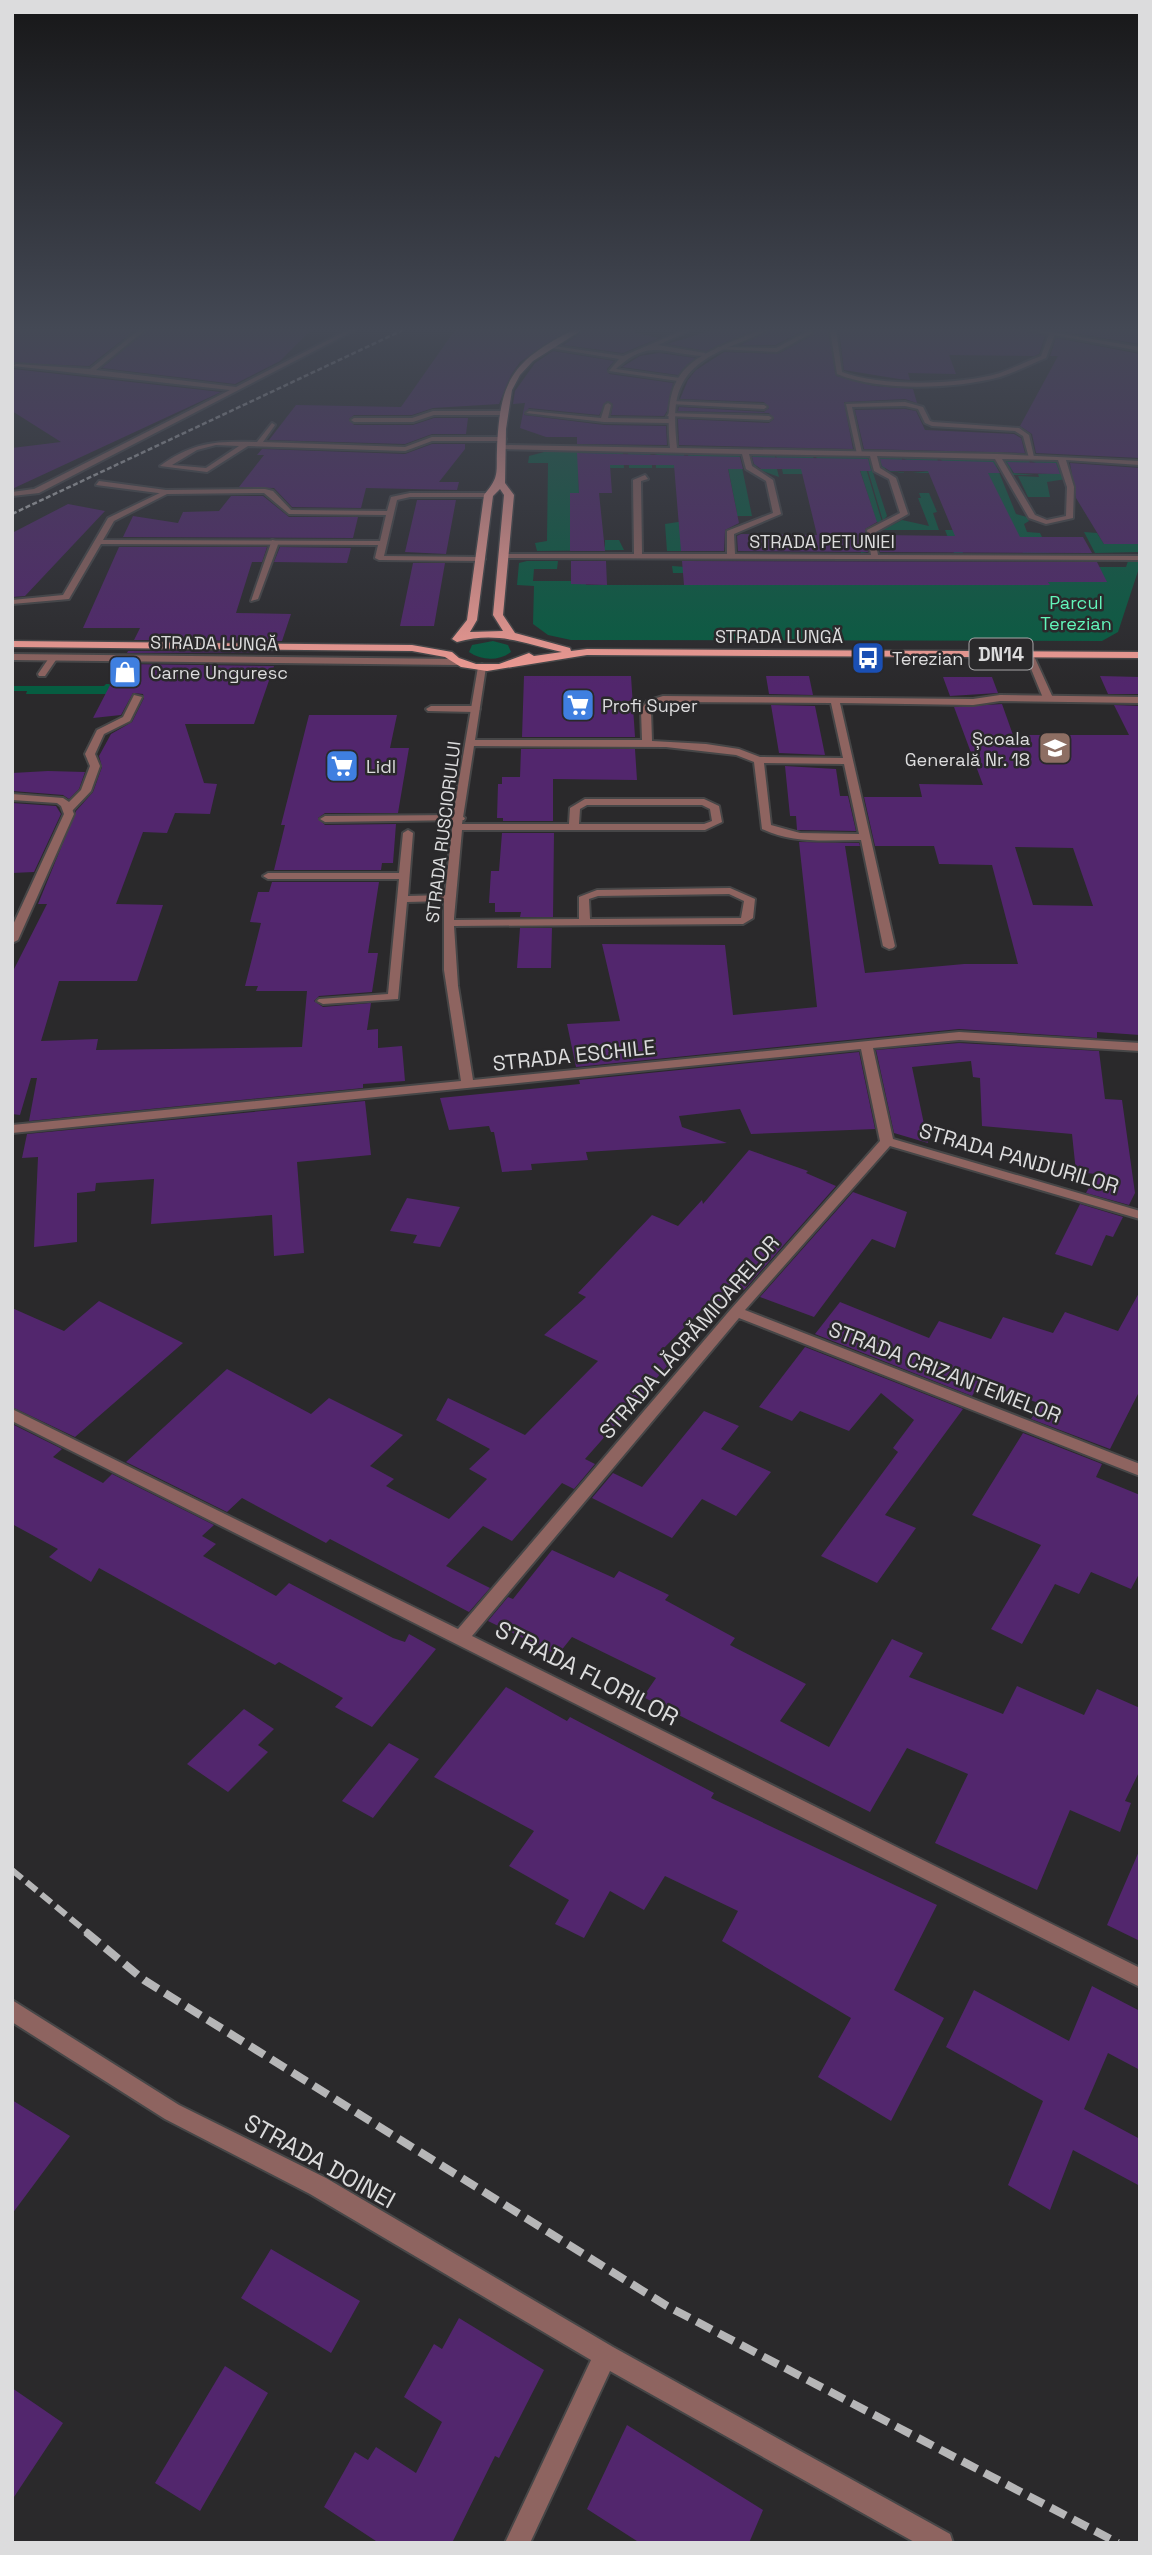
<svg xmlns="http://www.w3.org/2000/svg" width="1152" height="2555" font-family="'Space Grotesk',sans-serif">
  <style>
    .green { fill: #065d41 }
    .building { fill: #52266d; fill-rule: evenodd }
    .lines { fill: none; stroke-linecap: round; stroke-linejoin: round }
    .lane-casing { stroke: #464647; stroke-width: 4 }
    .street-casing { stroke: #464647; stroke-width: 4 }
    .primary-casing { stroke: #464647; stroke-width: 3 }
    .lane { fill: #8e6460; fill-rule: evenodd }
    .street { fill: #8e6460; fill-rule: evenodd }
    .primary { fill: #f39d95; fill-rule: evenodd }
    .rail-far2 { stroke: #b6b6b7; stroke-width: 2.5; stroke-dasharray: 5 2.5; stroke-linecap: butt }
    .rail-far1 { stroke: #b6b6b7; stroke-width: 6; stroke-dasharray: 13 6; stroke-linecap: butt }
    .rail { stroke: #b6b6b7; stroke-width: 8; stroke-dasharray: 17 8; stroke-linecap: butt }
    .labels { text-anchor: middle; dominant-baseline: central; stroke-width: 5; stroke-linejoin: round; paint-order: stroke }
    .far-street-label { font-size: 18px; fill: #dcdcdd; stroke: #2a292b }
    .far-park-label { font-size: 18px; fill: #62f5ba; stroke: #2a292b }
    .far-poi-label { font-size: 18px; fill: #dcdcdd; stroke: #2a292b; text-anchor: start }
    .shield { fill: #2a292b; stroke: #a7a6a8; stroke-width: 2 }
    .shield-label { font-size: 19px; font-weight: bold; fill: #dcdcdd }
    .street-label { font-size: 21px; fill: #dcdcdd; stroke: #2a292b }
    .near-street-label { font-size: 24px; fill: #dcdcdd; stroke: #2a292b }
  </style>
  <rect width="100%" height="100%" fill="#2a292b"/>
  <path class="green" d="M 548,451 L 739,453 L 752,516 L 722,516 L 708,538 L 709,551 L 667,551 L 665,524 L 737,513 L 727,463 L 689,469 L 688,454 L 684,453 L 685,468 L 656,468 L 656,465 L 677,465 L 653,453 L 632,465 L 652,465 L 652,468 L 629,468 L 628,453 L 623,452 L 624,468 L 610,468 L 610,461 L 578,461 L 579,493 L 605,548 L 605,540 L 619,540 L 624,550 L 537,551 L 535,543 L 547,541 L 548,463 L 528,463 L 529,456 Z
    M 765,452 L 868,457 L 887,516 L 883,521 L 867,467 L 865,465 L 882,522 L 859,522 L 867,552 L 861,553 L 858,540 L 849,540 L 843,518 L 875,517 L 859,467 L 829,467 L 831,474 L 820,474 L 816,456 L 813,455 L 816,474 L 783,474 L 782,469 L 801,469 L 799,459 L 778,459 L 775,455 L 775,459 L 755,459 L 757,469 L 777,469 L 779,477 L 755,468 L 752,454 Z
    M 888,455 L 994,460 L 1016,514 L 1027,517 L 1029,521 L 1024,524 L 1027,532 L 1040,533 L 1042,537 L 1018,537 L 1051,553 L 1023,553 L 1021,549 L 962,550 L 963,553 L 954,553 L 945,530 L 953,530 L 949,478 L 941,459 L 937,459 L 943,473 L 912,473 L 931,471 L 902,458 L 902,461 L 883,461 L 886,471 L 909,473 L 883,470 L 878,457 Z
    M 1013,459 L 1057,461 L 1066,479 L 1047,482 L 1050,497 L 1028,497 L 1018,476 L 1039,477 L 1038,474 L 1059,473 L 1029,460 L 1030,464 L 1009,464 L 1013,473 L 1035,475 L 1013,475 L 1004,460 Z
    M 919,493 L 929,493 L 937,512 L 933,513 L 939,530 L 882,530 L 902,520 L 929,526 L 918,498 L 921,498 Z
    M 1140,519 L 1140,552 L 1095,553 L 1084,532 L 1097,533 L 1104,544 L 1138,544 Z
    M 527,561 L 558,561 L 557,569 L 534,569 L 533,581 L 586,581 L 586,585 L 695,585 L 694,573 L 673,573 L 672,566 L 944,585 L 1049,585 L 1048,582 L 1073,567 L 1126,567 L 1128,561 L 1140,561 L 1140,565 L 1118,632 L 1102,641 L 571,640 L 548,635 L 533,624 L 534,586 L 517,585 L 519,563 Z
    M 493,641 L 508,645 L 511,652 C 499,661 482,661 469,652 L 472,645 Z
    M 106,684 L 119,684 L 130,694 L 26,694 L 27,691 L 12,691 L 12,686 L 104,686 Z"/>
  <path class="building" d="M 12,330 L 135,330 L 89,366 L 12,363 Z
    M 147,330 L 311,330 L 280,361 L 235,384 L 102,368 Z
    M 455,330 L 568,330 L 520,362 L 511,375 L 499,404 L 433,408 L 412,415 L 354,415 L 349,419 L 354,425 L 413,425 L 434,418 L 468,418 L 466,434 L 432,434 L 405,444 L 269,440 L 296,405 L 401,407 Z
    M 584,330 L 635,330 L 635,333 L 659,338 L 623,353 L 564,345 Z
    M 713,330 L 754,330 L 706,351 L 667,344 Z
    M 769,330 L 802,330 L 803,331 L 775,345 L 741,345 Z
    M 814,330 L 828,330 L 836,376 L 874,386 L 913,389 L 917,403 L 905,399 L 844,402 L 853,449 L 679,445 L 678,419 L 769,423 L 774,419 L 769,413 L 678,411 L 679,407 L 764,412 L 769,408 L 764,402 L 680,399 L 688,380 L 696,370 L 724,352 L 778,354 L 813,335 Z
    M 839,330 L 1024,330 L 1045,336 L 1039,354 L 1034,356 L 949,355 L 956,374 L 908,373 L 910,380 L 899,379 L 844,370 Z
    M 1052,330 L 1140,330 L 1140,344 L 1053,330 Z
    M 1056,338 L 1140,354 L 1140,458 L 1036,453 L 1032,434 L 1020,426 L 1058,356 L 1050,356 Z
    M 553,351 L 614,361 L 607,369 L 609,374 L 673,383 L 667,411 L 664,416 L 611,415 L 613,404 L 607,401 L 599,415 L 529,408 L 524,415 L 604,425 L 666,426 L 667,445 L 577,444 L 577,437 L 546,437 L 520,428 L 525,403 L 513,404 L 515,391 L 535,363 Z
    M 659,353 L 695,358 L 678,375 L 622,367 L 640,356 Z
    M 12,368 L 13,369 L 221,392 L 12,489 L 12,448 L 61,442 L 12,411 Z
    M 905,409 L 916,411 L 925,430 L 1014,434 L 1021,438 L 1025,453 L 864,449 L 855,410 Z
    M 432,444 L 465,444 L 465,449 L 439,482 L 459,482 L 457,490 L 366,488 L 361,508 L 292,507 L 274,488 L 239,487 L 264,455 L 257,455 L 262,449 L 405,454 Z
    M 577,453 L 740,457 L 743,469 L 728,469 L 739,523 L 725,530 L 724,551 L 681,551 L 674,465 L 610,465 L 612,493 L 599,493 L 605,551 L 570,551 L 570,493 L 579,493 Z
    M 752,457 L 868,459 L 871,471 L 860,471 L 877,522 L 865,529 L 868,552 L 738,551 L 737,536 L 741,534 L 817,535 L 801,469 L 761,469 L 754,464 Z
    M 880,459 L 993,462 L 1000,473 L 988,473 L 1020,537 L 1083,537 L 1092,553 L 880,552 L 877,534 L 880,533 L 881,535 L 955,536 L 928,471 L 890,471 L 882,466 Z
    M 1007,462 L 1056,463 L 1060,474 L 1014,473 Z
    M 1070,463 L 1140,468 L 1140,544 L 1104,544 L 1076,498 Z
    M 231,496 L 263,496 L 289,517 L 358,517 L 353,538 L 123,537 L 133,516 L 178,523 L 183,512 L 219,511 Z
    M 417,500 L 456,500 L 446,554 L 405,552 Z
    M 68,504 L 105,511 L 25,596 L 12,597 L 12,533 Z
    M 119,547 L 267,547 L 262,562 L 252,562 L 236,613 L 291,614 L 282,641 L 134,640 L 140,628 L 83,628 Z
    M 280,547 L 351,548 L 347,563 L 274,562 Z
    M 571,561 L 606,561 L 607,585 L 571,584 Z
    M 682,561 L 1097,562 L 1107,582 L 1048,582 L 1050,585 L 684,585 Z
    M 413,563 L 445,563 L 434,626 L 400,626 Z
    M 128,651 L 278,652 L 127,653 Z
    M 121,664 L 274,666 L 254,724 L 185,724 L 204,783 L 217,784 L 210,814 L 175,813 L 167,833 L 143,832 L 116,904 L 163,905 L 137,981 L 59,981 L 41,1041 L 98,1039 L 96,1050 L 302,1047 L 307,991 L 256,991 L 258,986 L 245,986 L 261,923 L 250,922 L 258,892 L 269,892 L 272,882 L 379,882 L 368,953 L 378,953 L 372,992 L 319,996 L 314,1001 L 323,1007 L 371,1003 L 367,1030 L 378,1029 L 378,1048 L 402,1046 L 405,1081 L 363,1084 L 363,1088 L 29,1121 L 37,1078 L 31,1078 L 20,1115 L 12,1114 L 12,973 L 47,904 L 38,904 L 76,811 L 93,792 L 102,767 L 99,756 L 111,734 L 132,722 L 144,698 L 143,694 L 133,693 L 121,715 L 93,718 Z
    M 524,676 L 631,676 L 635,737 L 522,737 Z
    M 766,676 L 809,676 L 813,695 L 769,694 Z
    M 1100,676 L 1140,677 L 1140,694 L 1108,694 Z
    M 943,677 L 992,677 L 998,693 L 950,696 Z
    M 1002,704 L 1013,735 L 1129,735 L 1114,705 L 1140,706 L 1140,1035 L 1097,1032 L 1097,1038 L 959,1029 L 576,1067 L 567,1024 L 620,1021 L 602,944 L 725,945 L 733,1015 L 817,1007 L 799,842 L 859,843 L 860,846 L 845,846 L 865,973 L 964,964 L 1018,964 L 992,865 L 939,864 L 934,846 L 875,846 L 864,797 L 922,797 L 919,784 L 983,785 L 954,707 ZM 1015,847 L 1073,848 L 1093,906 L 1033,905 Z
    M 771,705 L 815,706 L 825,755 L 779,753 Z
    M 309,715 L 397,715 L 390,748 L 409,748 L 398,813 L 325,813 L 318,818 L 325,825 L 396,824 L 393,863 L 382,863 L 381,870 L 274,870 L 285,825 L 281,825 Z
    M 521,749 L 635,749 L 637,780 L 553,779 L 553,821 L 503,821 L 503,818 L 497,818 L 498,784 L 502,784 L 502,777 L 520,777 Z
    M 785,766 L 836,769 L 840,796 L 848,796 L 856,831 L 797,830 L 796,816 L 790,816 Z
    M 48,771 L 85,772 L 79,789 L 69,799 L 63,795 L 12,791 L 12,773 Z
    M 12,803 L 56,806 L 61,814 L 34,872 L 12,873 Z
    M 502,833 L 554,833 L 553,917 L 520,917 L 521,912 L 495,912 L 495,903 L 489,903 L 491,871 L 499,871 Z
    M 520,928 L 552,928 L 551,968 L 517,968 Z
    M 959,1043 L 1099,1051 L 1105,1099 L 1122,1100 L 1135,1193 L 1129,1205 L 1086,1193 L 1096,1174 L 1076,1172 L 1072,1134 L 982,1126 L 980,1078 L 973,1077 L 971,1061 L 912,1067 L 928,1143 L 894,1133 L 876,1050 Z
    M 859,1052 L 875,1129 L 751,1134 L 740,1109 L 679,1116 L 682,1127 L 727,1143 L 586,1152 L 588,1160 L 531,1164 L 532,1170 L 502,1172 L 494,1132 L 491,1132 L 489,1126 L 449,1130 L 440,1098 L 580,1084 L 579,1080 Z
    M 365,1101 L 371,1155 L 297,1162 L 304,1253 L 274,1256 L 272,1215 L 151,1224 L 154,1179 L 96,1183 L 95,1191 L 77,1193 L 77,1242 L 34,1247 L 38,1157 L 22,1158 L 27,1134 Z
    M 749,1150 L 808,1171 L 806,1173 L 836,1186 L 744,1290 L 734,1286 L 720,1301 L 713,1298 L 662,1350 L 672,1355 L 666,1361 L 670,1363 L 585,1459 L 595,1464 L 574,1489 L 562,1483 L 512,1541 L 483,1526 L 446,1566 L 490,1588 L 469,1612 L 330,1539 L 326,1543 L 242,1498 L 227,1512 L 126,1462 L 227,1369 L 311,1414 L 329,1398 L 403,1435 L 370,1466 L 394,1479 L 386,1486 L 449,1519 L 487,1479 L 469,1469 L 490,1449 L 436,1420 L 448,1398 L 525,1435 L 598,1361 L 544,1335 L 586,1297 L 578,1293 L 652,1215 L 678,1226 L 702,1200 L 703,1204 Z
    M 853,1192 L 907,1212 L 895,1248 L 872,1239 L 814,1317 L 760,1297 Z
    M 407,1198 L 460,1207 L 440,1247 L 413,1243 L 417,1235 L 390,1231 Z
    M 1080,1204 L 1123,1217 L 1113,1237 L 1106,1235 L 1092,1266 L 1055,1254 Z
    M 1140,1291 L 1140,1390 L 1110,1449 L 1031,1419 L 1041,1404 L 981,1382 L 972,1396 L 815,1334 L 840,1302 L 929,1338 L 939,1321 L 991,1339 L 1003,1317 L 1053,1333 L 1065,1312 L 1118,1331 Z
    M 99,1301 L 183,1343 L 75,1437 L 12,1407 L 12,1308 L 64,1331 Z
    M 805,1347 L 963,1409 L 885,1515 L 916,1528 L 877,1583 L 821,1556 L 898,1452 L 893,1448 L 914,1420 L 881,1393 L 849,1431 L 800,1411 L 792,1421 L 759,1407 Z
    M 704,1411 L 739,1426 L 721,1449 L 771,1472 L 736,1516 L 702,1499 L 672,1538 L 592,1498 L 613,1473 L 642,1487 Z
    M 12,1424 L 62,1449 L 53,1457 L 103,1483 L 112,1474 L 214,1525 L 202,1536 L 216,1544 L 203,1556 L 276,1596 L 289,1583 L 393,1638 L 405,1642 L 409,1634 L 436,1649 L 372,1727 L 335,1707 L 343,1698 L 279,1662 L 275,1665 L 99,1568 L 91,1582 L 49,1557 L 58,1549 L 12,1524 Z
    M 1023,1433 L 1102,1464 L 1096,1477 L 1140,1495 L 1140,1572 L 1131,1589 L 1091,1572 L 1079,1594 L 1055,1584 L 1022,1644 L 991,1629 L 1041,1545 L 972,1515 Z
    M 552,1550 L 614,1578 L 619,1571 L 669,1595 L 665,1600 L 735,1638 L 730,1645 L 806,1684 L 780,1721 L 829,1747 L 892,1639 L 923,1653 L 909,1677 L 1003,1714 L 1017,1686 L 1084,1715 L 1097,1689 L 1140,1708 L 1140,1770 L 1125,1801 L 1131,1803 L 1120,1832 L 1070,1810 L 1037,1890 L 935,1843 L 968,1774 L 907,1748 L 870,1812 L 643,1697 L 656,1678 L 572,1637 L 560,1652 L 551,1652 L 488,1621 L 508,1597 L 513,1599 Z
    M 506,1687 L 567,1721 L 570,1717 L 714,1793 L 711,1798 L 937,1905 L 894,1990 L 944,2018 L 891,2121 L 818,2077 L 851,2018 L 722,1941 L 738,1911 L 665,1876 L 644,1910 L 610,1891 L 584,1938 L 555,1924 L 569,1900 L 509,1866 L 534,1831 L 434,1777 Z
    M 244,1709 L 274,1729 L 258,1745 L 268,1752 L 228,1792 L 187,1764 Z
    M 389,1743 L 419,1759 L 373,1818 L 342,1801 Z
    M 1140,1849 L 1140,1941 L 1107,1925 Z
    M 1092,1986 L 1140,2011 L 1140,2070 L 1108,2053 L 1084,2109 L 1140,2139 L 1140,2186 L 1073,2150 L 1050,2210 L 1008,2185 L 1043,2101 L 946,2047 L 974,1990 L 1069,2041 Z
    M 12,2100 L 70,2136 L 12,2214 Z
    M 271,2249 L 360,2301 L 331,2353 L 241,2298 Z
    M 459,2318 L 544,2370 L 499,2458 L 495,2456 L 452,2543 L 379,2543 L 324,2507 L 355,2452 L 368,2460 L 376,2447 L 416,2473 L 442,2422 L 404,2397 L 434,2344 L 442,2349 Z
    M 225,2366 L 268,2393 L 200,2511 L 155,2483 Z
    M 12,2388 L 63,2423 L 12,2500 Z
    M 627,2425 L 763,2510 L 749,2543 L 640,2543 L 587,2509 Z"/>
  <g class="lines">
    <defs>
      <path id="lane" d="M 684,330 L 691,330 L 658,345 L 705,353 L 707,356 C 667,356 651,336 616,369 L 680,378 L 678,381 L 609,371 L 619,359 L 544,347 L 547,345 L 623,356 Z
        M 805,330 L 811,330 L 812,333 L 777,352 L 715,349 L 718,347 L 776,348 L 806,332 Z
        M 830,330 L 836,330 L 842,372 C 880,387 961,385 1000,373 C 1014,368 1027,361 1041,356 L 1049,334 L 1052,332 L 1055,334 L 1046,358 C 1031,364 1016,372 1000,377 C 954,389 881,392 837,374 Z
        M 672,401 L 764,405 L 767,407 L 764,409 L 670,404 Z
        M 905,402 L 923,407 L 930,421 L 933,422 L 1019,428 L 1029,435 L 1034,457 L 1029,458 L 1023,436 L 1015,431 L 932,426 L 925,423 L 918,409 L 905,406 L 852,407 L 862,453 L 857,454 L 846,404 Z
        M 608,403 L 611,405 L 608,418 L 669,419 L 672,421 L 669,423 L 604,422 L 526,413 L 529,411 L 601,418 L 605,405 Z
        M 433,411 L 503,411 L 506,413 L 503,415 L 434,415 L 413,422 L 354,422 L 351,420 L 354,418 L 412,418 Z
        M 669,413 L 769,416 L 772,418 L 769,420 L 667,416 Z
        M 272,423 L 275,425 L 263,442 L 405,447 L 432,437 L 503,437 L 506,439 L 503,441 L 432,441 L 405,451 L 248,446 L 207,472 L 160,466 C 194,441 218,441 257,442 ZM 216,445 L 239,446 L 206,468 L 172,465 L 197,450 Z
        M 99,481 L 166,490 L 170,492 L 166,494 L 96,485 Z
        M 272,540 L 279,542 L 258,599 L 251,601 Z
        M 1029,651 L 1033,654 L 1053,698 L 1051,700 L 1043,698 L 1025,654 Z
        M 51,655 L 58,657 L 45,676 L 39,676 L 38,674 Z
        M 134,695 L 142,697 L 130,721 L 104,734 L 95,754 L 100,766 L 91,791 L 72,811 L 64,811 L 64,807 L 81,790 L 90,766 L 85,754 L 97,730 L 123,717 Z
        M 431,706 L 475,706 L 480,709 L 475,712 L 428,711 L 426,709 Z
        M 460,815 L 465,818 L 464,820 L 325,822 L 320,819 L 325,816 Z"/>
      <path id="street" d="M 139,330 L 145,330 L 96,370 L 236,387 L 348,330 L 355,330 L 39,493 L 12,496 L 12,492 L 34,489 L 230,390 L 13,366 L 16,364 L 90,369 Z
        M 760,330 L 767,330 C 753,338 737,343 722,350 C 674,373 672,400 677,448 L 997,454 L 1140,461 L 1140,465 L 1066,460 L 1074,487 L 1073,518 L 1046,524 L 1029,518 L 995,459 L 877,456 L 880,468 L 896,478 L 908,514 L 874,533 L 878,555 L 1140,556 L 1140,560 L 502,558 L 501,556 L 505,554 L 634,554 L 633,480 L 645,475 L 648,479 L 641,481 L 642,554 L 727,554 L 727,531 L 773,513 L 766,481 L 746,469 L 742,454 L 502,449 L 499,447 L 502,445 L 670,448 C 662,364 690,359 760,330 ZM 749,454 L 870,456 L 874,471 L 889,479 L 900,513 L 867,530 L 871,555 L 735,554 L 734,534 L 781,514 L 773,480 L 752,466 ZM 1002,459 L 1058,460 L 1067,487 L 1066,516 L 1047,520 L 1035,515 Z
        M 1027,330 L 1038,330 L 1140,347 L 1140,351 Z
        M 265,489 L 273,491 L 291,510 L 387,511 L 391,497 L 410,493 L 492,493 L 492,497 L 410,497 L 397,500 L 384,556 L 481,557 L 485,559 L 481,561 L 379,560 L 375,558 L 378,545 L 101,544 L 69,599 L 12,604 L 12,600 L 63,595 L 108,518 L 166,490 ZM 264,493 L 289,514 L 386,515 L 380,541 L 103,540 L 114,521 L 167,494 Z
        M 12,654 L 458,659 L 462,662 L 458,665 L 12,660 Z
        M 482,664 L 486,667 L 475,740 L 642,740 L 641,710 L 647,701 L 663,696 L 973,699 L 1000,695 L 1140,697 L 1140,703 L 1000,701 L 973,705 L 840,703 L 895,946 L 893,948 L 889,949 L 883,946 L 861,840 C 827,840 794,844 762,829 L 754,762 L 736,755 L 666,747 L 474,746 L 462,824 L 569,824 L 570,808 L 585,799 L 704,799 L 719,806 L 722,822 L 705,830 L 462,830 L 454,918 L 454,920 L 579,919 L 579,897 L 597,890 L 730,888 L 755,899 L 753,918 L 743,924 L 454,926 L 458,986 L 473,1080 L 959,1032 L 1140,1043 L 1140,1051 L 959,1040 L 873,1048 L 893,1139 L 1140,1211 L 1140,1219 L 890,1146 L 745,1310 L 1140,1464 L 1140,1476 L 739,1318 L 472,1636 L 1140,1968 L 1140,1987 L 12,1421 L 12,1409 L 458,1629 L 731,1309 L 880,1141 L 861,1049 L 12,1133 L 12,1125 L 461,1081 L 444,970 L 444,901 L 407,902 L 398,999 L 323,1004 L 317,1001 L 319,999 L 388,994 L 399,879 L 268,879 L 263,876 L 268,873 L 399,873 L 403,833 L 408,830 L 413,833 L 408,896 L 445,895 L 454,810 L 478,667 ZM 664,702 L 831,703 L 843,758 L 760,757 L 739,749 L 706,744 L 652,741 L 651,710 L 654,705 ZM 764,763 L 844,764 L 859,834 L 800,833 L 771,825 ZM 587,805 L 702,805 L 710,809 L 712,821 L 704,824 L 579,824 L 580,809 ZM 729,894 L 744,901 L 741,918 L 590,919 L 589,899 L 598,896 Z
        M 12,794 L 63,798 L 69,802 L 74,814 L 18,940 L 12,943 L 12,927 L 64,814 L 61,806 L 57,803 L 12,800 Z
        M 12,2000 L 179,2105 L 326,2178 L 613,2347 L 950,2534 L 953,2543 L 916,2543 L 610,2371 L 530,2543 L 505,2543 L 591,2360 L 310,2194 L 165,2119 L 12,2022 Z"/>
      <path id="primary" d="M 573,330 L 582,330 L 533,361 L 520,375 L 512,390 L 506,429 L 505,483 L 514,495 L 503,615 L 515,633 L 570,648 L 571,651 L 587,649 L 1140,652 L 1140,658 L 587,655 L 487,671 L 461,667 L 445,657 L 412,651 L 12,647 L 12,641 L 412,645 L 452,652 L 459,658 L 476,664 L 499,664 L 529,653 L 534,656 L 562,652 C 523,643 497,631 457,642 L 452,639 L 467,620 L 484,495 C 500,476 496,473 497,450 C 500,380 511,362 573,330 ZM 500,489 L 504,495 L 493,615 L 503,631 L 470,632 L 477,620 L 493,496 Z"/>
    </defs>
    <use href="#lane" class="lane-casing"/>
    <use href="#street" class="street-casing"/>
    <use href="#primary" class="primary-casing"/>
    <use href="#lane" class="lane"/>
    <use href="#street" class="street"/>
    <use href="#primary" class="primary"/>
    <path class="rail-far2" d="M 12,514 L 403,330"/>
    <path class="rail-far1" d="M 12,1870 L 88,1933"/>
    <path class="rail" d="M 86,1932 L 144,1980 L 667,2306 L 1118,2543"/>
  </g>
  <linearGradient id="sky" x2="0" y2="1"><stop stop-color="#171718"/><stop offset="0.48" stop-color="#444955"/><stop offset="1" stop-color="#444955" stop-opacity="0"/></linearGradient>
  <rect width="1152" height="687" fill="url(#sky)"/>
  <defs>
    <symbol id="bus-square" viewBox="-11 -11 22 22"><rect x="-9" y="-9" width="18" height="18" rx="4" fill="#1a4fb4" stroke="#2a292b"/><path d="M-5-6H5V4H4V6H2V4H-2V6H-4V4H-5ZM-3.5-4V0h7V-4ZM-3.5 1.2v1.5H-2V1.2ZM2 1.2v1.5H3.5V1.2Z" fill="#fff"/></symbol>
    <symbol id="shop-square" viewBox="-11 -11 22 22"><rect x="-9" y="-9" width="18" height="18" rx="4" fill="#3f7fe0" stroke="#2a292b"/><path d="M-5-2.5h2.3a2.7 3.5 0 0 1 5.4 0H5L5.5 6h-11ZM-1.5-2.5h3a1.5 2.3 0 0 0-3 0Z" fill="#fff"/></symbol>
    <symbol id="supermarket-square" viewBox="-11 -11 22 22"><rect x="-9" y="-9" width="18" height="18" rx="4" fill="#3f7fe0" stroke="#2a292b"/><path d="M-6-5.5h2.5l.6 2H6L4.5 2H-2.5L-4.4-4H-6ZM-1.5 3.2a1.3 1.3 0 1 0 .1 0ZM3 3.2a1.3 1.3 0 1 0 .1 0Z" fill="#fff"/></symbol>
    <symbol id="school-square" viewBox="-11 -11 22 22"><rect x="-9" y="-9" width="18" height="18" rx="4" fill="#8d6e63" stroke="#2a292b"/><path d="M0-5L7-2L0 1L-7-2ZM-4 1L0 2.5L4 1V4Q0 6-4 4Z" fill="#fff"/></symbol>
  </defs>
  <g fill-rule="evenodd">
    <use href="#bus-square" x="849" y="639" width="38" height="38"/>
    <use href="#shop-square" x="106" y="653" width="38" height="38"/>
    <use href="#supermarket-square" x="559" y="686" width="38" height="38"/>
    <use href="#school-square" x="1036" y="729" width="38" height="38"/>
    <use href="#supermarket-square" x="323" y="747" width="38" height="38"/>
  </g>
  <g class="labels">
    <g class="far-street-label">
      <text x="822" y="541">STRADA PETUNIEI</text>
      <text x="779" y="636">STRADA LUNGĂ</text>
      <text transform="translate(214 643) rotate(1)">STRADA LUNGĂ</text>
      <text transform="translate(443 832) rotate(-83)">STRADA RUSCIORULUI</text>
    </g>
    <g class="far-park-label">
      <text x="1076" y="602">Parcul<tspan x="1076" dy="21">Terezian</tspan></text>
    </g>
    <g class="far-poi-label">
      <text x="892" y="658">Terezian</text>
      <text x="150" y="672">Carne Unguresc</text>
      <text x="602" y="705">Profi Super</text>
      <text x="1030" y="738" text-anchor="end">Școala<tspan x="1030" dy="21">Generală Nr. 18</tspan></text>
      <text x="366" y="766">Lidl</text>
    </g>
    <rect class="shield" x="969.5" y="638.5" width="63" height="31" rx="5"/>
    <g class="shield-label">
      <text x="1001" y="654">DN14</text>
    </g>
    <g class="street-label">
      <text transform="translate(574 1055) rotate(-6)">STRADA ESCHILE</text>
      <text transform="translate(1019 1158) rotate(16)">STRADA PANDURILOR</text>
      <text transform="translate(689 1337) rotate(-49)">STRADA LĂCRĂMIOARELOR</text>
      <text transform="translate(945 1372) rotate(21)">STRADA CRIZANTEMELOR</text>
    </g>
    <g class="near-street-label">
      <text transform="translate(587 1673) rotate(27)">STRADA FLORILOR</text>
      <text transform="translate(320 2161) rotate(29)">STRADA DOINEI</text>
    </g>
  </g>
  <rect width="1152" height="2555" fill="none" stroke="#dcdcdd" stroke-width="28"/>
</svg>
